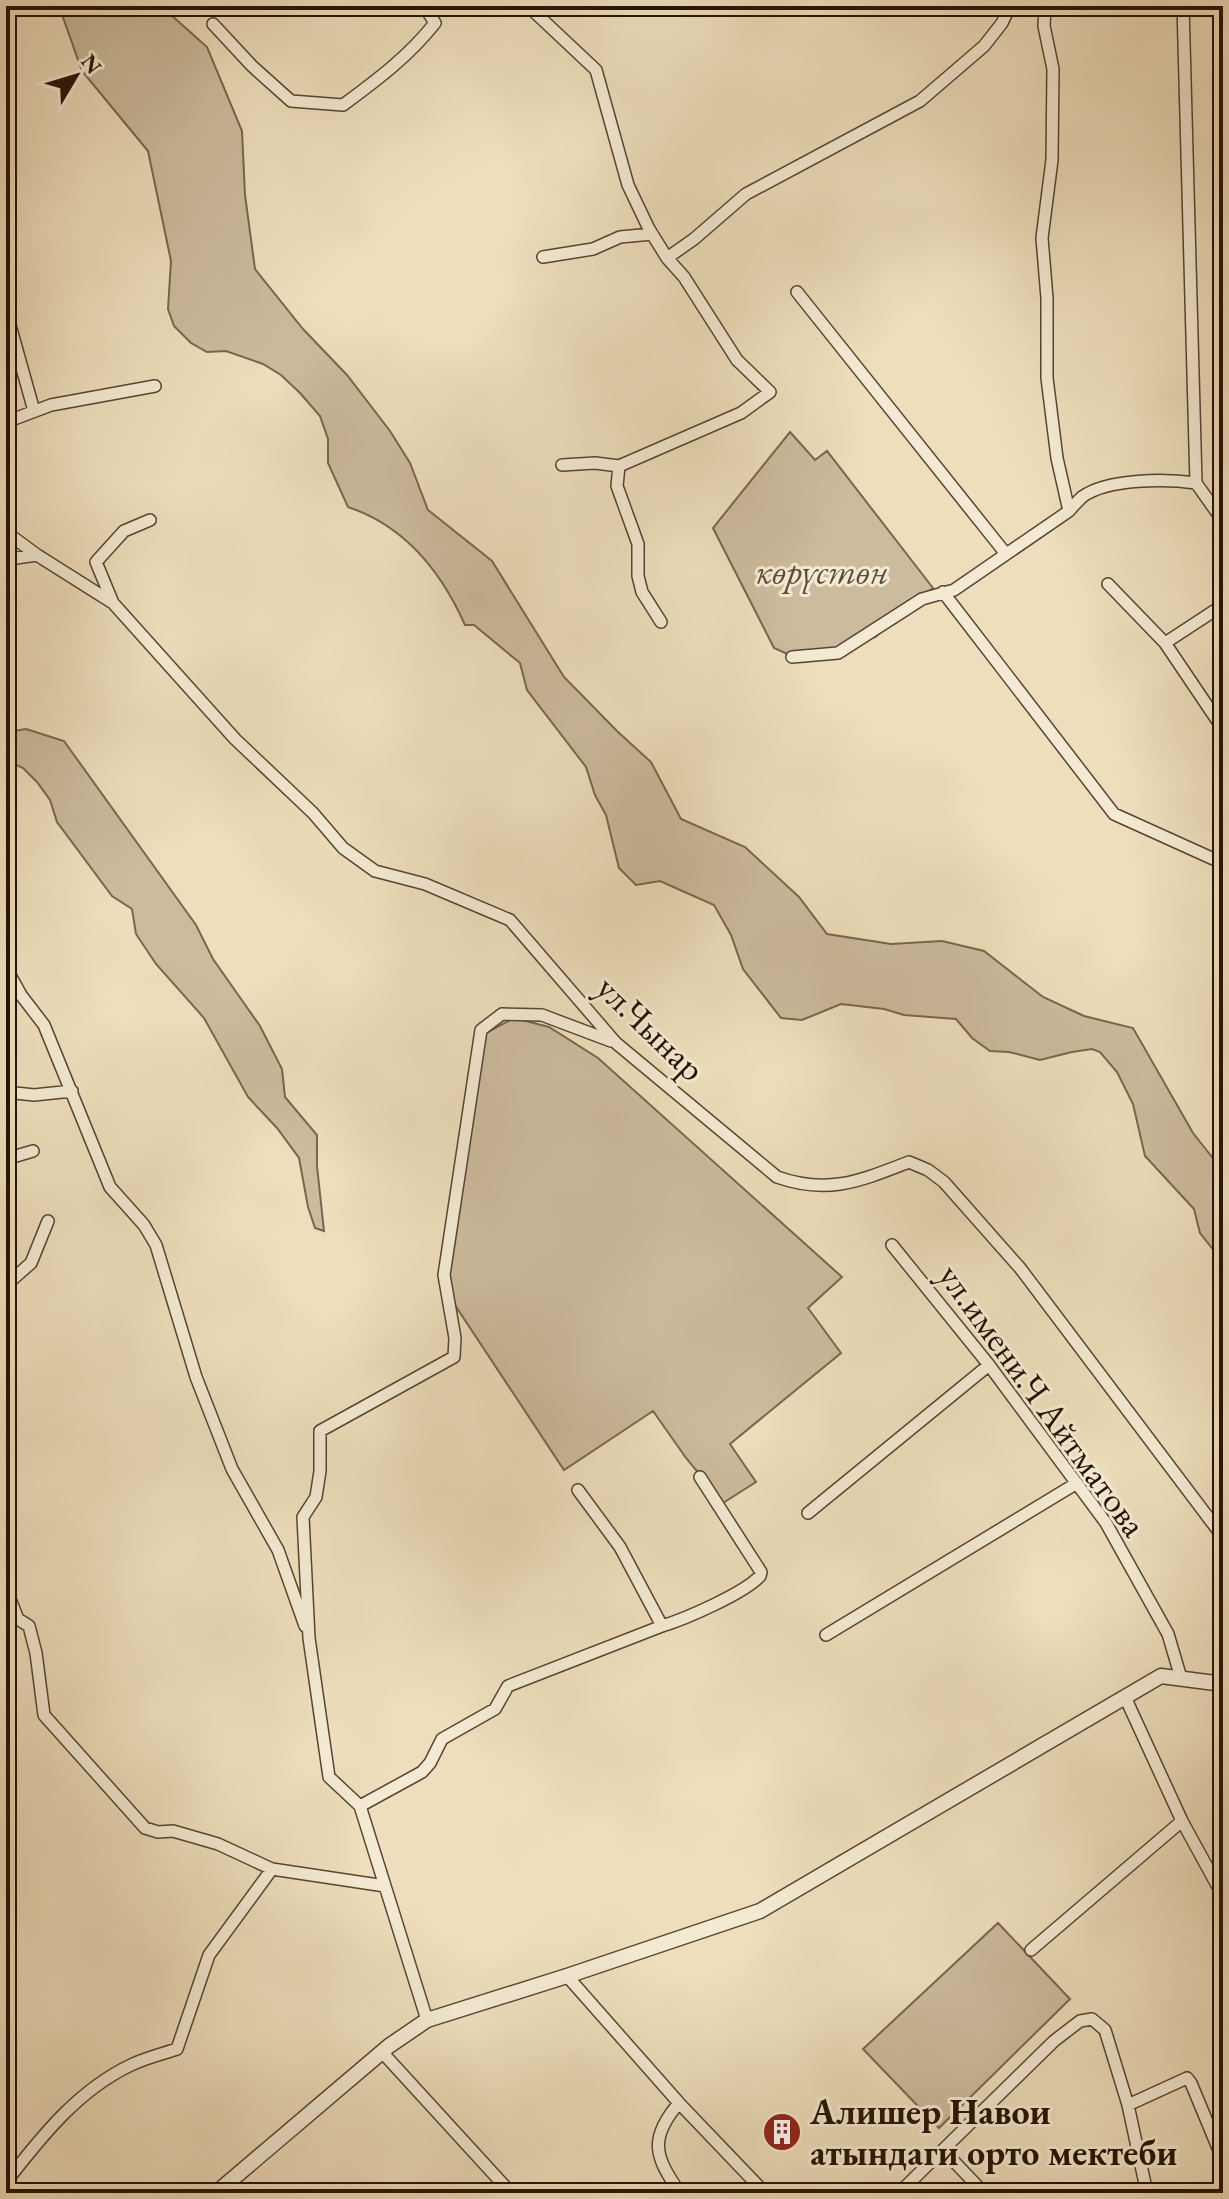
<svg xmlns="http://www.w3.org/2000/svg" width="1229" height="2199" font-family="'EB Garamond',serif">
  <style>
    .green { fill: #ccbb9d; stroke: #786650; stroke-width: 2 }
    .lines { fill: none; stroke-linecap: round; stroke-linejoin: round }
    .minor-casing { stroke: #574531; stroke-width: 14 }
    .tertiary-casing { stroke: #574531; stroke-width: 17 }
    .minor { stroke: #f4ead3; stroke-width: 11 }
    .tertiary { stroke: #f4ead3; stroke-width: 14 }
    .labels { text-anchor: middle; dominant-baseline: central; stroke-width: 6; stroke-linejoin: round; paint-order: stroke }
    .park-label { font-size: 36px; font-style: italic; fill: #5f4d39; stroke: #f4ead3 }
    .street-label { font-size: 36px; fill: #251203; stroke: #f4ead3 }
    .poi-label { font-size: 36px; font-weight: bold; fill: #251203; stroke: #f4ead3; text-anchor: start }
  </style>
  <rect width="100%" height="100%" fill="#eedebc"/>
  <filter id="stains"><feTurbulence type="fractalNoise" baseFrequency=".0025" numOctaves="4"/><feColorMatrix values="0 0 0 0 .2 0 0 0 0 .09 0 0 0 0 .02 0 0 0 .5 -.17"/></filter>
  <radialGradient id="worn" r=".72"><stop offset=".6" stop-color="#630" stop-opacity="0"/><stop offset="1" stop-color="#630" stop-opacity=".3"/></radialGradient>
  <path class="green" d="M 59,6 L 161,6 L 207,47 L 242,131 L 245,195 L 255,269 L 303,329 L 347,375 L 390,431 L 410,463 L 428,510 L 492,561 L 564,677 L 617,731 L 651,762 L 681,819 L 745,847 L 799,897 L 827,934 L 891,944 L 942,941 L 984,951 L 1043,997 L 1084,1016 L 1133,1028 L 1193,1133 L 1223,1171 L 1223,1262 L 1200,1233 L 1194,1209 L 1145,1156 L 1133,1104 L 1117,1072 L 1100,1052 L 1092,1049 L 1072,1052 L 1040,1060 L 1009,1052 L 990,1051 L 972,1038 L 956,1019 L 904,1015 L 884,1009 L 841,1004 L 802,1020 L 781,1018 L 743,969 L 731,935 L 714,905 L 660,881 L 636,885 L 619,868 L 606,815 L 595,795 L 586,767 L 527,690 L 520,663 L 474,625 L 465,625 C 441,571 405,526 348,507 L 328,463 L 328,439 L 320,416 L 300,393 L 281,375 L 263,364 L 226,351 L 207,352 L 191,343 L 174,326 L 168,309 L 171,261 L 148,151 L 82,71 Z
    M 790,432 L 815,460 L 827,451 L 933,588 L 875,637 L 805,662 L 774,648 L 713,528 Z
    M 26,729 L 64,741 L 196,925 L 213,959 L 260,1026 L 282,1069 L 285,1097 L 317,1135 L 317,1166 L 324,1231 L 315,1228 L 308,1207 L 299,1158 L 277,1128 L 248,1097 L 204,1018 L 156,964 L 136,934 L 132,909 L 112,896 L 57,822 L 50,800 L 37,782 L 23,768 L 10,762 L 6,764 L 6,732 Z
    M 514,1018 L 549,1027 L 598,1058 L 842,1277 L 808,1308 L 841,1353 L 730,1444 L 756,1482 L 723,1503 L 686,1458 L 653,1411 L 564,1470 L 445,1290 L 462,1155 L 486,1033 Z
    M 998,1923 L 1070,1999 L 939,2128 L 863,2049 Z"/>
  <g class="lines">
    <defs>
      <path id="minor" d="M 528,6 L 596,70 L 628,185 L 649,229 L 667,258 L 694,239 L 746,194 L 920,101 L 984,46 L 1002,23 L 1010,6
        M 1045,6 L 1044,26 L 1053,69 L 1052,160 L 1042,238 L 1047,298 L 1047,378 L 1057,458 L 1069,511
        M 1183,6 L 1196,483 L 1223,521
        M 213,24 L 252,66 L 291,101 L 343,105 C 377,80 409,56 435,23 L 424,6
        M 543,257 L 593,249 L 620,237 L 652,234
        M 797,292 L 1006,554
        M 6,311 L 34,411
        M 6,422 L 51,405 L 155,386
        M 562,465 L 595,463 L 619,466 L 741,413 L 770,392 L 737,360 L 684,277 L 667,258
        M 619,466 L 617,486 L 638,544 L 638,576 L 642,592 L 661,622
        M 6,532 L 37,555 L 113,603 L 235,739 L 313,813 L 343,848 L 375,871 L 425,884 L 510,920 L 616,1043 L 777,1177 C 828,1195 860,1181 909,1162 L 928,1170 L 944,1182 L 1020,1268 L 1223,1537
        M 6,562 L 9,559 L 37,555
        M 1108,584 L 1165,643
        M 943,592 L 1114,814 L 1218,861 L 1223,860
        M 113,603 L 96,562 L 124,531 L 150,520
        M 792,657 L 838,653 L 922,599 L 954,590 L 1069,511 C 1073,506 1078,501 1082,497 C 1108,478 1167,479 1196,483
        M 1223,729 L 1165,643 L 1223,605
        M 6,968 L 21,995 L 44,1025 L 110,1187 L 144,1225 L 156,1245 L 196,1377 L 232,1469 L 278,1550 L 305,1626
        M 6,1092 L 34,1095 L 72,1091
        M 6,1159 L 33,1151
        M 892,1245 L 989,1365 L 1106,1523 L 1168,1634 L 1181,1678
        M 6,1285 L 31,1263 L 48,1221
        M 578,1490 L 620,1547 L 662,1626 C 685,1619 745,1593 760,1576 L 761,1572 L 700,1477
        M 808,1513 L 989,1365
        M 6,1589 L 18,1619 L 29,1626 L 36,1653 L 44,1715 L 145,1828 L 158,1832 L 173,1831 L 218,1844 L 272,1869 L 385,1886
        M 826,1635 L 1077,1483
        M 1125,1697 L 1182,1821 L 1223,1896
        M 360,1806 L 422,1772 L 430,1763 L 442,1739 L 495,1709 L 508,1686 L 662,1626
        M 1031,1950 L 1182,1821
        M 567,1976 L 679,2103 L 765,2193
        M 427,2020 L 360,1806 L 329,1777 L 309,1638 L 303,1517 L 316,1497 L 320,1471 L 320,1431 L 454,1357 L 455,1338 L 444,1275 L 481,1030 L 502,1014 L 542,1015 L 611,1041
        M 382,2052 L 511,2193
        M 679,2103 C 648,2139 655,2157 680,2193
        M 1128,2105 L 1187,2078 L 1191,2083 L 1223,2160
        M 944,2151 L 984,2193
        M 6,2182 C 41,2137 78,2090 131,2065 C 145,2058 162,2054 177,2049 L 209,1955 L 272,1869
        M 899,2193 L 1054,2041 L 1080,2021 L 1092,2019 L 1105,2030 L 1128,2105 L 1147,2193
        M 1221,2193 L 1223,2192"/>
      <path id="tertiary" d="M 216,2193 L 389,2046 L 427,2020 L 567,1976 L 760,1911 L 1161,1676 L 1223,1684"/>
    </defs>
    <use href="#minor" class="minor-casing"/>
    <use href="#tertiary" class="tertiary-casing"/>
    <use href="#minor" class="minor"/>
    <use href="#tertiary" class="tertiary"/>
  </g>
  <defs>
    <symbol id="building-disc" viewBox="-11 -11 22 22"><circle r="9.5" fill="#8f2418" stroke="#f4ead3"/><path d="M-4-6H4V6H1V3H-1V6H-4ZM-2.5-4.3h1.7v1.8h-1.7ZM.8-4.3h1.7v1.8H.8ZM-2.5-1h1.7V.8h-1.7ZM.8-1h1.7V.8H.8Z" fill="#fff"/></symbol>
  </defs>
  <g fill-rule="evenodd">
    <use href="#building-disc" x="760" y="2110" width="44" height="44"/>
  </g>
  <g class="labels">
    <g class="park-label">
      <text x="822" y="571">көрүстөн</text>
    </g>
    <g class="street-label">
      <text transform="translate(651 1028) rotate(44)">ул.Чынар</text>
      <text transform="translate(1043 1400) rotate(54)">ул.имени.Ч Айтматова</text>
    </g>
    <g class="poi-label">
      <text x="810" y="2111">Алишер Навои<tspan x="810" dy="41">атындаги орто мектеби</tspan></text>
    </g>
  </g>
  <rect width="1229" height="2199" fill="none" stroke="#eedebc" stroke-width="32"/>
  <rect x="8" y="8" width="1213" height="2183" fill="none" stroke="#251203" stroke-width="4"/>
  <rect x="16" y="16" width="1197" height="2167" fill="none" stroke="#251203" stroke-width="2"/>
  <g transform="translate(76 76) rotate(52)" stroke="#f4ead3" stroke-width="6" paint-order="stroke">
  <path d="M0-6L14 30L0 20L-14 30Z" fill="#251203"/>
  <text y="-12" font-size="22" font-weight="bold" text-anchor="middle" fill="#251203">N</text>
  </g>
  <rect width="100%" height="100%" filter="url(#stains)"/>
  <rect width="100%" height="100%" fill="url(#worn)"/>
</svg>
